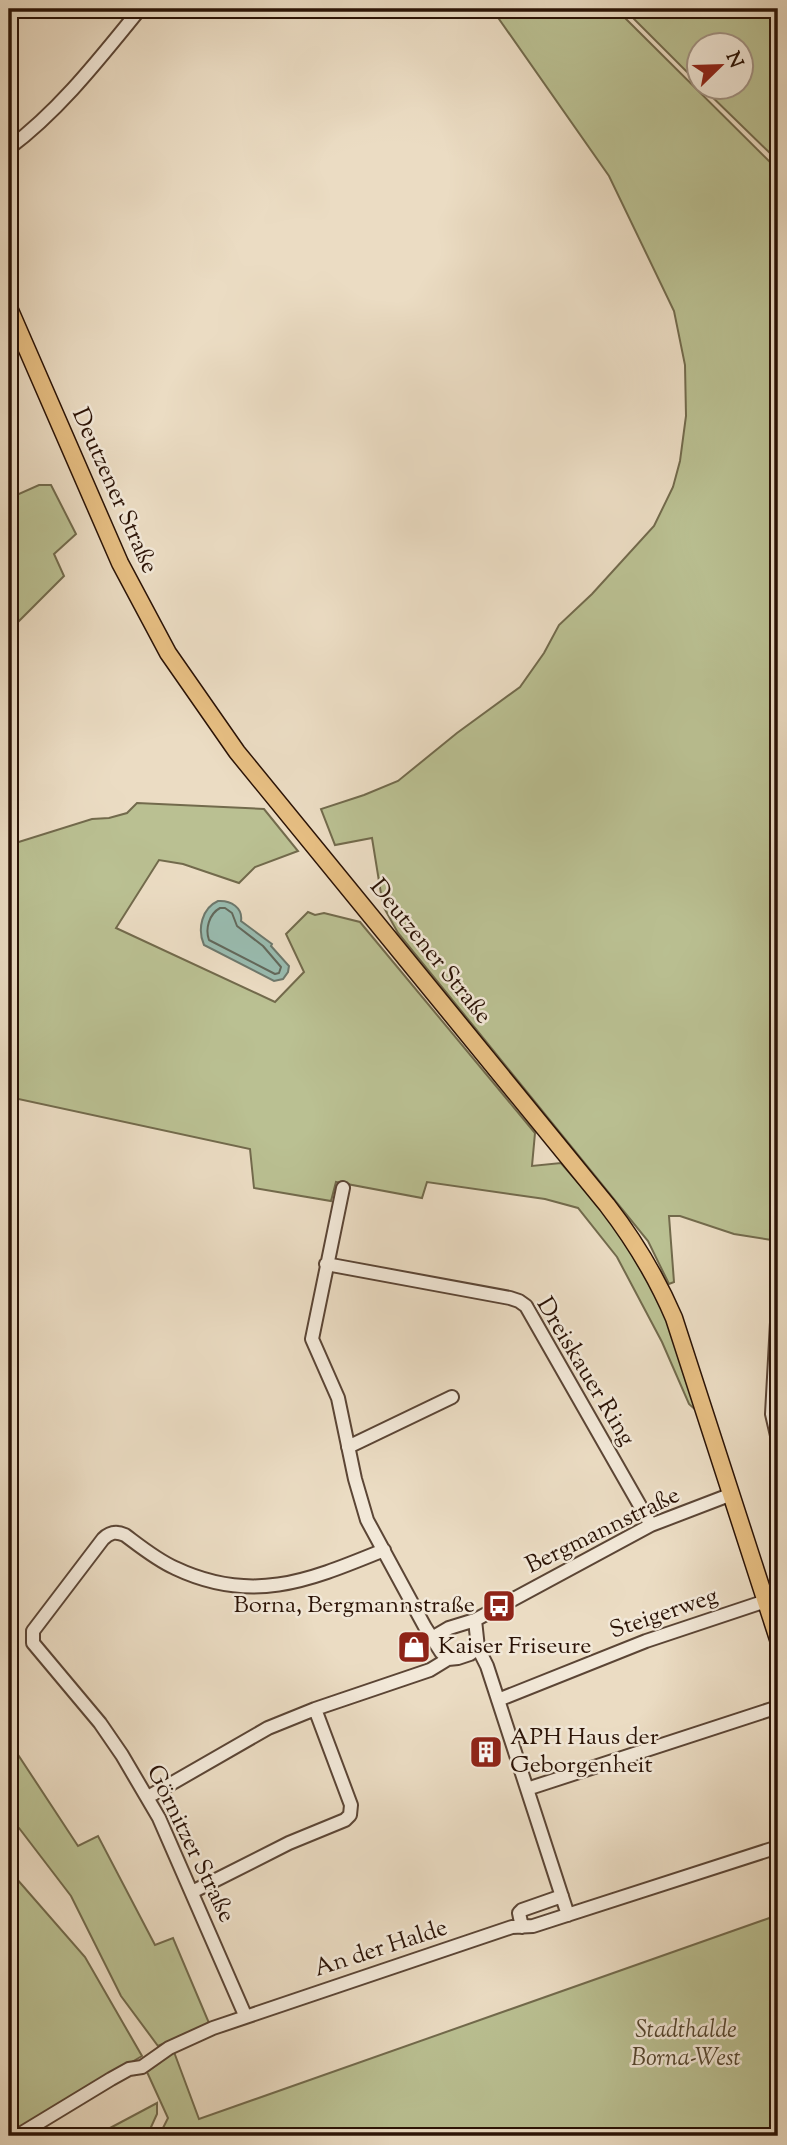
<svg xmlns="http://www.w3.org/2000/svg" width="787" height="2145" font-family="'Sorts Mill Goudy',serif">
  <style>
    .green { fill: #bac092; stroke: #726a4c; stroke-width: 2 }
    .water { fill: #99bcb0; stroke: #6d786c; stroke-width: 2 }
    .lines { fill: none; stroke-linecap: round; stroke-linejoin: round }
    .shore { stroke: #62685b; stroke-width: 2 }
    .minor-casing { stroke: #5b4535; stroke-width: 16 }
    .major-casing { stroke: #2b1306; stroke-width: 19 }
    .minor { stroke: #f2e8d8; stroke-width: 12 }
    .major { stroke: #e6be82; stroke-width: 16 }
    .labels { text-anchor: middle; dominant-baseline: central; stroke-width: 5; stroke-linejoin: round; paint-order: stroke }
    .street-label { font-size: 24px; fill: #2b1306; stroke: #f2e8d8 }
    .poi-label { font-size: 24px; fill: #2b1306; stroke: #f2e8d8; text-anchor: start }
    .park-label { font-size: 24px; font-style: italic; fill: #564730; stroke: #f2e8d8 }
  </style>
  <rect width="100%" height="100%" fill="#ebdcc3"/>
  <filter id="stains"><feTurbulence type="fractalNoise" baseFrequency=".00286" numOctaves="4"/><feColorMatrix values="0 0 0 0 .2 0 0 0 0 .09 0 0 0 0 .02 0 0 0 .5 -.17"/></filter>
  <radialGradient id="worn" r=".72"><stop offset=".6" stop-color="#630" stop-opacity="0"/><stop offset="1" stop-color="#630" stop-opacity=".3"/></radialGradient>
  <path class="green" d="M 492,9 L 616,9 L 778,170 L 778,1241 L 734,1234 L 680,1216 L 669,1216 L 674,1282 L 669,1284 L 648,1241 L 398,933 L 383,906 L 372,838 L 335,845 L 321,809 L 364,795 L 398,781 L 457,733 L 520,687 L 544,653 L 559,625 L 592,594 L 654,526 L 673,487 L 680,461 L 686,416 L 685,365 L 674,311 L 609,176 Z
    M 624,9 L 778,9 L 778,161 L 703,88 L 742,88 L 742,46 L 700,46 L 699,84 Z
    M 39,485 L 51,485 L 76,534 L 54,554 L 64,576 L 9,631 L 9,513 L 16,509 L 12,497 Z
    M 137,803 L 264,809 L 298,851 L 255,867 L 239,883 L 183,864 L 159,860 L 116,928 L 275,1002 L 304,972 L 286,934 L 308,912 L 315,915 L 324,913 L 360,922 L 535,1133 L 532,1166 L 561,1163 C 589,1196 631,1238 650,1277 C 672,1319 684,1368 699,1413 L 689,1404 L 662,1342 L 617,1257 L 578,1208 L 545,1199 L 427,1182 L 422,1198 L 336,1182 L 331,1201 L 254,1188 L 250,1149 L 9,1097 L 9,845 L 92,819 L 109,818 L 127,813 Z
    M 9,1741 L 78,1846 L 98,1836 L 155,1945 L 173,1938 L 209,2023 L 158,2046 L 121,1996 L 71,1896 L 19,1828 L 9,1824 Z
    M 9,1870 L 85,1957 L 142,2056 L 59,2105 L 11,2136 L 9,2136 Z
    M 778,1915 L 778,2136 L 159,2136 L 168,2118 L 147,2072 L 174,2052 L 199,2119 Z
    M 157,2103 L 157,2114 L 147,2136 L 95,2136 Z"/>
  <path class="water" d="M 218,901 C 231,900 243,908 241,921 L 272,944 L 271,946 L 289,966 L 288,972 L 283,979 L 274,981 L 204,945 C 197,929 202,908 218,901 Z"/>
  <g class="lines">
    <path class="shore" d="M 220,908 L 225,908 L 232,913 L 237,926 L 263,946 L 281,967 L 279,973 L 275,974 L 209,940 C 205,929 209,914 220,908 Z"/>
    <defs>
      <path id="minor" d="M 9,148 C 60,110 100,58 140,9
        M 343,1188 L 312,1339 L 338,1398 L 355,1479 L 367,1520 L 425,1627 L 441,1652 L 448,1659
        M 326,1264 L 510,1298 L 519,1301 L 526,1306 L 651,1525
        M 778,1304 L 772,1414 L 778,1440
        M 348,1447 L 452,1397
        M 432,1638 L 449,1628 L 475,1620 L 651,1525 L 732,1494
        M 478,1648 L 487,1666 L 568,1915
        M 498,1700 L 646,1641 L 766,1601
        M 527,1789 L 778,1707
        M 148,1797 L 268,1728 L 315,1709 L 430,1670 L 448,1659 L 458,1658 L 470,1654 L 478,1648 L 475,1620
        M 192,1892 L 289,1843 L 345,1820 L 350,1815 L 351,1805 L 315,1709
        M 522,1927 L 519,1913 L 522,1910 L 562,1896
        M 245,2015 L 159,1818 L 122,1755 L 100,1723 L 33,1643 L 33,1631 L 103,1539 C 110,1532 116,1531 125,1535 C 141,1547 157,1560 175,1568 C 253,1605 310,1580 384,1550
        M 17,2136 L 111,2079 L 129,2069 L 142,2067 L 169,2048 L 213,2028 L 512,1927 L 533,1926 L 778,1847"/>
      <path id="major" d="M 9,308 L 120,563 L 168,653 L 237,752 L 607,1205 C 634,1240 656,1276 674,1318 L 778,1639"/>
    </defs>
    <use href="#minor" class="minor-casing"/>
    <use href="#major" class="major-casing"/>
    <use href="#minor" class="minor"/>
    <use href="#major" class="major"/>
  </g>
  <defs>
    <symbol id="bus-square" viewBox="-11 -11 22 22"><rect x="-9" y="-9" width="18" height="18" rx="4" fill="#8f2418" stroke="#f2e8d8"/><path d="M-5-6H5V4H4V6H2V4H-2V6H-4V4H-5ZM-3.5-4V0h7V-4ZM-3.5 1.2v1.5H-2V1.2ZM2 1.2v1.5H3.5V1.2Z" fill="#fff"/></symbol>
    <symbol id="shop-square" viewBox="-11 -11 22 22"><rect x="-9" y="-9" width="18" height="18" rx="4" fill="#8f2418" stroke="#f2e8d8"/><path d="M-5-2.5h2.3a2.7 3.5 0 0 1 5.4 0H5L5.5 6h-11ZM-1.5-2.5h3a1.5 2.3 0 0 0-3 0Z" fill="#fff"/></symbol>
    <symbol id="building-square" viewBox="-11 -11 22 22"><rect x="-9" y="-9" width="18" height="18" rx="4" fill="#8f2418" stroke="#f2e8d8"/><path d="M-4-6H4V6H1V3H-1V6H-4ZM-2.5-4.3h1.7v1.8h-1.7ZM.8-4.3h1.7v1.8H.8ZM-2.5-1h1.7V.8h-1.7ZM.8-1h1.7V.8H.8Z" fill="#fff"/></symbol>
  </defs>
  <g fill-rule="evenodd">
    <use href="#bus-square" x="480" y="1587" width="38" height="38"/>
    <use href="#shop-square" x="395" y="1628" width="38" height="38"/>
    <use href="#building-square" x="467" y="1733" width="38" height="38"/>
  </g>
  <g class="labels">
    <g class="street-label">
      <text transform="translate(114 491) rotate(66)">Deutzener Straße</text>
      <text transform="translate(430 952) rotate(51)">Deutzener Straße</text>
      <text transform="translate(585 1372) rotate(59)">Dreiskauer Ring</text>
      <text transform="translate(603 1531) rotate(-26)">Bergmannstraße</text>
      <text transform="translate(664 1614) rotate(-19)">Steigerweg</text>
      <text transform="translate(190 1844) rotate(64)">Görnitzer Straße</text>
      <text transform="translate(381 1949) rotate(-18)">An der Halde</text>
    </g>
    <g class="poi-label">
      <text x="475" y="1606" text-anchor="end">Borna, Bergmannstraße</text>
      <text x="438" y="1647">Kaiser Friseure</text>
      <text x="510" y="1738">APH Haus der<tspan x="510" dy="28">Geborgenheit</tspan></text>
    </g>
    <g class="park-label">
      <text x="686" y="2031">Stadthalde<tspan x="686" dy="28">Borna-West</tspan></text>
    </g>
  </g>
  <rect width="787" height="2145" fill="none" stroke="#ebdcc3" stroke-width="35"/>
  <rect x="10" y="10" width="766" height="2124" fill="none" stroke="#2b1306" stroke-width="3.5"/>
  <rect x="18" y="18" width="752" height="2110" fill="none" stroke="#2b1306" stroke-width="2"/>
  <g transform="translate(720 66) rotate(67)"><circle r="33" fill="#f2e8d8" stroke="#a29384" stroke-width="2"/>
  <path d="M0-5L12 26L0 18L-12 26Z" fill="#8f2418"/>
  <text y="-10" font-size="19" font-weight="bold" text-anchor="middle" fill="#2b1306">N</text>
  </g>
  <rect width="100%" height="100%" filter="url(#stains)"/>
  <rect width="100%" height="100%" fill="url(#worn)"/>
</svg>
